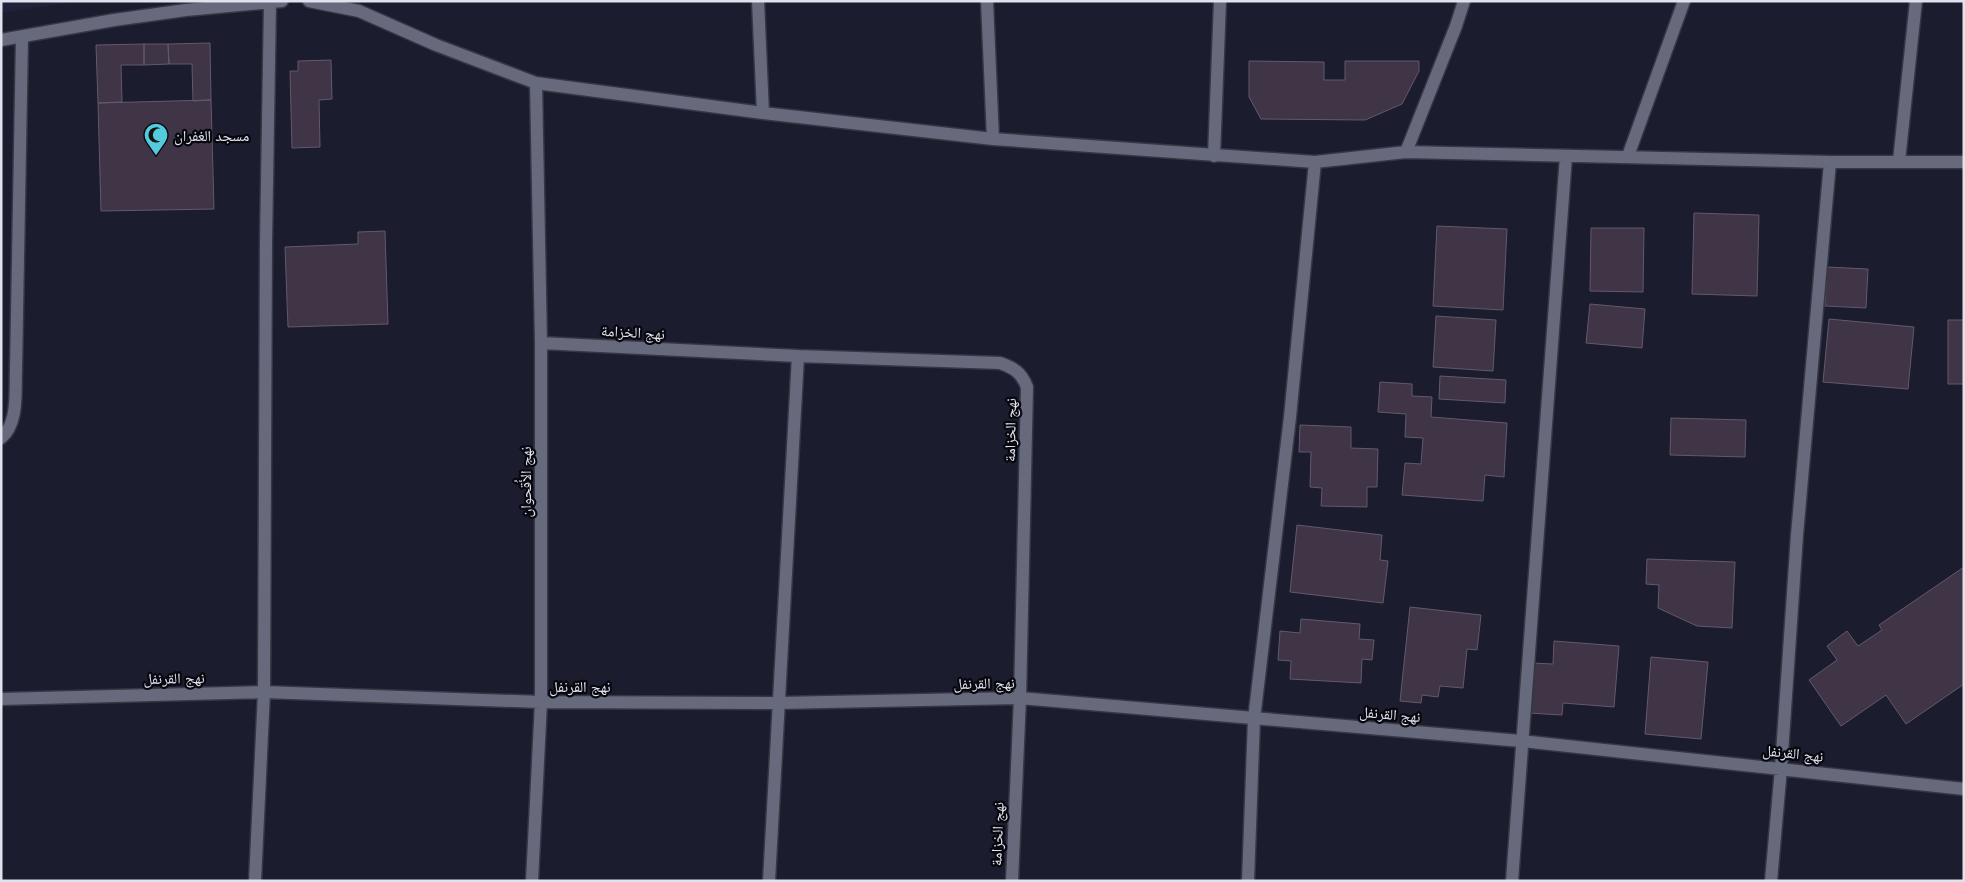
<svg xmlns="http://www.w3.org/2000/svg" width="1965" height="882" font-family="Helvetica,'Noto Naskh Arabic',sans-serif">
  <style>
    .built { fill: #212239 }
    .building { fill: #3f3547; stroke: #63596c }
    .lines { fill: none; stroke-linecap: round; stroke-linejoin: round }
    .minor-casing { stroke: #363745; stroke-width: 15 }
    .minor { stroke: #67697d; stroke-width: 12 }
    .labels { text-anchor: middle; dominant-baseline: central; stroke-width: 4.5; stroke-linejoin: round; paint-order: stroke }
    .poi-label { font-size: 15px; fill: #e0e2ed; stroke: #07080f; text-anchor: start }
    .street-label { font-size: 15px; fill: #e0e2ed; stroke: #07080f }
  </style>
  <rect width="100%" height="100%" fill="#1b1c2d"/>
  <path class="built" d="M 1,1 L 79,1 L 1,13 Z"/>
  <path class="building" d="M 210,43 L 211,100 L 193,101 L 192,64 L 169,64 L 168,44 Z
    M 144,44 L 168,44 L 169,64 L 144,65 Z
    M 144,44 L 144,65 L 121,65 L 122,102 L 98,103 L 96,45 Z
    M 331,60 L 332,99 L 319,100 L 320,147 L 292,148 L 290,71 L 298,71 L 298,61 Z
    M 1249,61 L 1324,62 L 1324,80 L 1345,80 L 1345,61 L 1419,61 L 1419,71 L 1402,104 L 1365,120 L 1261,119 L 1249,97 Z
    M 211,100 L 214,209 L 101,211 L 98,103 Z
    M 1694,213 L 1759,215 L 1757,296 L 1692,294 Z
    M 1437,226 L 1507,229 L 1503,310 L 1433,306 Z
    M 1591,228 L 1644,228 L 1643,292 L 1590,291 Z
    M 385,231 L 388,324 L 288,327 L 285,247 L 358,244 L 358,232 Z
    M 1827,267 L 1868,269 L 1866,308 L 1825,306 Z
    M 1590,304 L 1645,309 L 1642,348 L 1586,343 Z
    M 1436,316 L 1496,320 L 1493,371 L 1433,367 Z
    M 1829,319 L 1914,327 L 1908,389 L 1823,382 Z
    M 1948,320 L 1964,320 L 1964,384 L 1948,384 Z
    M 1440,376 L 1506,380 L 1505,403 L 1439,399 Z
    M 1380,382 L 1412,384 L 1412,396 L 1432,397 L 1431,417 L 1507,423 L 1504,477 L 1485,475 L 1483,501 L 1402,495 L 1405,463 L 1421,464 L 1423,438 L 1405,437 L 1406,414 L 1378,412 Z
    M 1671,418 L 1746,420 L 1745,457 L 1670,455 Z
    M 1300,425 L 1351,427 L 1351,448 L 1378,449 L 1377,487 L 1367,487 L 1367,507 L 1321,506 L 1322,488 L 1310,487 L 1311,452 L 1299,452 Z
    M 1297,525 L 1382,535 L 1380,560 L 1388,561 L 1383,603 L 1290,592 Z
    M 1647,559 L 1735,562 L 1732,628 L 1697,626 L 1658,608 L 1659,585 L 1646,584 Z
    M 1964,567 L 1964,684 L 1906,724 L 1886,695 L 1841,726 L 1809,680 L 1837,660 L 1827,646 L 1847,631 L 1858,646 L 1882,630 L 1879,625 Z
    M 1410,607 L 1481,615 L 1477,650 L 1467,649 L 1463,688 L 1440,686 L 1438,697 L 1422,695 L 1421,703 L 1400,701 Z
    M 1301,619 L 1360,624 L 1359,639 L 1374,640 L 1372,660 L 1362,659 L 1361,683 L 1290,679 L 1291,661 L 1278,660 L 1280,631 L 1300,633 Z
    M 1554,641 L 1619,646 L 1614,707 L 1563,703 L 1562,715 L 1528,713 L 1532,663 L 1553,664 Z
    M 1651,657 L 1708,662 L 1701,739 L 1645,734 Z"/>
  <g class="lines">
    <defs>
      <path id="minor" d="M 309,1 L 359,11 L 436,45 L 536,83 L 763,113 L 993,139 L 1315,162 L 1406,152 L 1830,162 L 1964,162
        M 758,1 L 763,113
        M 987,1 L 993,139
        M 1,40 L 114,20 L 186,10 L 282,1
        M 1406,152 L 1456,26 L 1464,1
        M 1214,156 L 1220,1
        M 1628,156 L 1684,1
        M 1899,161 L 1916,1
        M 541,343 L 798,356 L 1000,363 C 1014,368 1021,372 1027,387 L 1020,698 L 1012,881
        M 1,438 C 19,423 15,391 16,369 L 22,37
        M 1,699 L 264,692 L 541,702 L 779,703 L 1020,698 L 1521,741 L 1964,789
        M 255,881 L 264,692 L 266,242 L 270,3
        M 532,881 L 541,702 L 541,343 L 536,83
        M 769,881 L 798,356
        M 1248,881 L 1254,719 L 1290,417 L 1315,162
        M 1512,881 L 1566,156
        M 1771,881 L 1781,768 L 1797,535 L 1830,162"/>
    </defs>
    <use href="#minor" class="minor-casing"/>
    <use href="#minor" class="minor"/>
  </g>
  <defs>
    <symbol id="mosque-pin" viewBox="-11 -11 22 30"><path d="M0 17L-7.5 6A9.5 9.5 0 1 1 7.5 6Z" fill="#54cadd" stroke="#07080f"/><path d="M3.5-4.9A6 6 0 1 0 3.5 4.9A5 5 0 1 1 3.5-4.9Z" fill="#111"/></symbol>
  </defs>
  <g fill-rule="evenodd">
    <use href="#mosque-pin" x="142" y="121" width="28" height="38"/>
  </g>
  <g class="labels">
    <g class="poi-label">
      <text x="174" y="135">مسجد الغفران</text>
    </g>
    <g class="street-label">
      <text transform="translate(633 332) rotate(3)">نهج الخزامة</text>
      <text transform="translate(1010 430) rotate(-89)">نهج الخزامة</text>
      <text transform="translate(525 482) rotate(-90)">نهج الأُقحوان</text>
      <text transform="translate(174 678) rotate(-1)">نهج القرنفل</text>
      <text transform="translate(984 683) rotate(-1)">نهج القرنفل</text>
      <text x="580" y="686">نهج القرنفل</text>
      <text transform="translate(1390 714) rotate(5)">نهج القرنفل</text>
      <text transform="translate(1793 753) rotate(6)">نهج القرنفل</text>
      <text transform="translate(997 834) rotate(-88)">نهج الخزامة</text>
    </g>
  </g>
  <rect width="1965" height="882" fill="none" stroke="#e0e2ed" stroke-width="5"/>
</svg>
